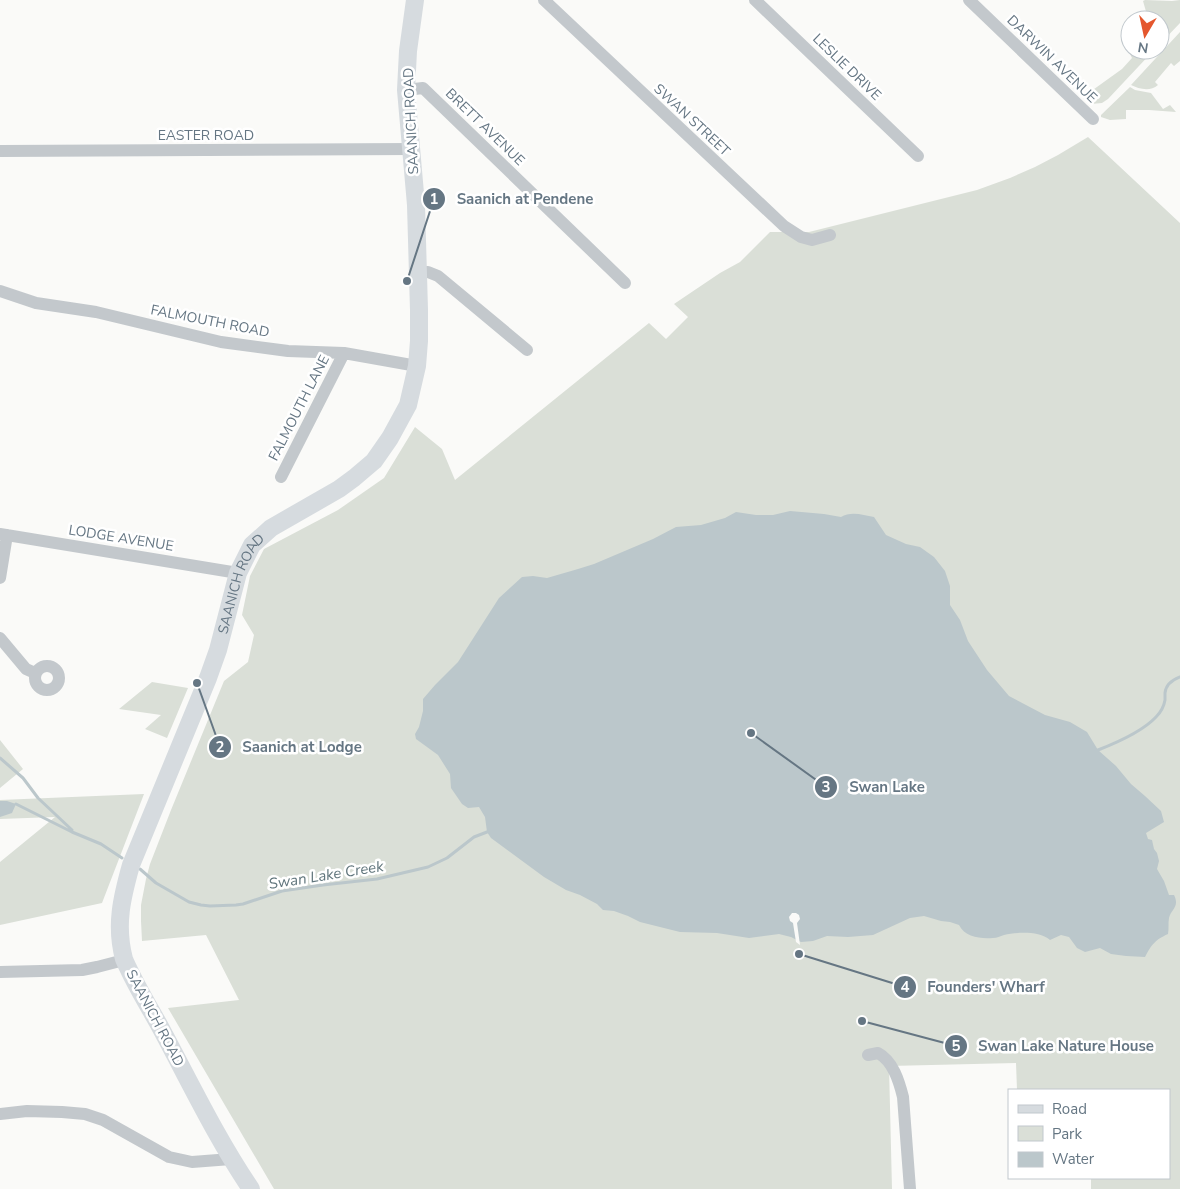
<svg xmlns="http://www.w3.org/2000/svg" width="1180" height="1189" font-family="'Nunito Sans',sans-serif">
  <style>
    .green { fill: #dadfd7 }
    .water { fill: #bbc7cb }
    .pier { fill: #fafaf8 }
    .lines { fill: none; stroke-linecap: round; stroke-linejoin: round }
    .stream { stroke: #bbc7cb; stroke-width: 3 }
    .street { stroke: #c3c8cc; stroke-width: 12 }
    .secondary { stroke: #d6dbdf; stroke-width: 18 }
    .labels { text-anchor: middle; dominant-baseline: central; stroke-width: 5; stroke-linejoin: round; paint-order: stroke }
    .street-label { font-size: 14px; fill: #657683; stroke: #fff }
    .water-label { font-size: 15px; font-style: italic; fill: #60757c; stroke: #fff }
    .leader { fill: none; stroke: #657683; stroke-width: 2 }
    .callout-dot { fill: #657683; stroke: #fff; stroke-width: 2 }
    .mark-label { font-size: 15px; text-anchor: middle; font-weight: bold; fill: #fff }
    .callout-label { font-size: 15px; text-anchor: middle; font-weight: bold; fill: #657683; stroke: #fff; stroke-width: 5; stroke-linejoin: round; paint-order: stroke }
  </style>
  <rect width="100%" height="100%" fill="#fafaf8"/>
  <path class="green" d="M 1145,0 L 1172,1 L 1180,0 L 1180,23 L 1160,44 L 1160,20 L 1146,20 L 1147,15 L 1143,1 Z
    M 1180,32 L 1180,61 L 1174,66 L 1171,63 L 1155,82 L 1158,85 C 1150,92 1139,89 1131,85 Z
    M 1130,49 L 1154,50 L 1108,99 L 1102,103 L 1091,104 L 1083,97 L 1122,69 L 1132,58 L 1129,52 Z
    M 1130,87 L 1135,90 L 1151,93 L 1163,109 L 1170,105 L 1176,112 L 1149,110 L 1126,110 L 1126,119 L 1110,120 L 1101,117 L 1101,115 Z
    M 1088,137 L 1180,223 L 1180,1189 L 1091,1189 L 1091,1178 L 1169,1178 L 1169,1090 L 1017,1090 L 1016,1063 L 889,1066 L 892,1189 L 274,1189 L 168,1008 L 239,1000 L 206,935 L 142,941 L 141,921 L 141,905 L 146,879 L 150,864 L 171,810 L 224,681 L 248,662 L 254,635 L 242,615 L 250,576 L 264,549 L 338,510 L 384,478 L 415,427 L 442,449 L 455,480 L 649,323 L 666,339 L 688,317 L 674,304 L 720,273 L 740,262 L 770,232 L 809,232 L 977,190 L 1010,178 L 1035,167 L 1058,155 Z
    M 152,682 L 188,688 L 167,738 L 145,729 L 161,715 L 119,709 Z
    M 0,740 L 23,769 L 0,788 Z
    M 144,794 L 102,903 L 0,925 L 0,862 L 55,817 L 0,819 L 0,800 Z"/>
  <path class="water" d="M 790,511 L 824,514 L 841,517 C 851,511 863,515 874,517 L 886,535 L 906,544 L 920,547 L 934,557 L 945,571 L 950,586 L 950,605 L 960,620 L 968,641 L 987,670 L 1009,696 L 1045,715 L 1070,722 L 1087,732 L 1098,750 L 1116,766 L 1131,784 L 1145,796 L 1161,811 L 1164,822 L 1146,833 L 1148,839 L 1152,840 L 1154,849 L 1157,853 L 1159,861 L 1157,869 L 1164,881 L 1169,895 L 1174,895 C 1180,907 1171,909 1169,918 C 1168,923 1169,929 1168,934 C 1155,940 1152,944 1145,957 L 1126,956 L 1111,954 L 1100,948 L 1085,952 L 1077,948 L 1069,937 L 1061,935 L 1050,940 C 1039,931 1018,932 1004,935 C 1000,936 997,938 993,938 C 980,939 965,937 959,925 L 950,922 L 941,921 L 924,916 L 910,918 L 873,935 L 848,937 L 827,936 L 813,941 L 801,942 L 791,937 L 779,934 L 749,938 L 717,933 L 680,932 L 640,922 L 628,916 L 614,911 L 603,910 L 597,904 L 580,895 L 566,890 L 544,877 L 491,838 L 487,832 L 485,817 L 479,807 L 468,808 L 462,804 L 451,788 L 450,774 L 438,755 L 416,739 L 415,734 L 419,727 L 423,711 L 423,699 L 435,685 L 458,662 L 499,598 L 522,577 L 533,576 L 547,578 L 578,569 L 594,564 L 653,539 L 676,527 L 701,525 L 725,518 L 736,512 L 756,515 L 773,515 Z
    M 0,801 L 7,801 L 16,804 L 12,813 L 0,817 Z"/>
  <path class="pier" d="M 792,913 L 796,913 L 799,915 L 800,919 L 797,923 L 800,945 L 796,942 L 793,923 L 790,921 L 789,917 Z"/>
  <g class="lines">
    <path class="stream" d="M 1098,750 C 1116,743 1142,732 1156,717 C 1160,713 1164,706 1165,700 C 1165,698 1165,695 1165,693 C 1166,684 1172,680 1180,677
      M 0,758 L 23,778 L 38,798 L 72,830
      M 16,804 L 72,832 L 101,844 L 122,858
      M 140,869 L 156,883 L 189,902 L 201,905 L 210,906 L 236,905 L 243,904 L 282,891 L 323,885 L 377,879 L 428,867 L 447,858 L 474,837 L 487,832"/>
    <path class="street" d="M 544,0 L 784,226 L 801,237 L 812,240 L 830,235
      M 755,0 L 918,156
      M 969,0 L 1093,119
      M 406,90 L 423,88 L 625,283
      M 0,151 L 412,149
      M 419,272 L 428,272 L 438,276 L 527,350
      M 0,291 L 36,303 L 96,312 L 221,342 L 288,351 L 344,353 L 417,366
      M 281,477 L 344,353
      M 0,534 L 238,573
      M 0,578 L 7,535
      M 0,638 L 26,669 L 35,673
      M35 678a12 12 0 1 1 24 0a12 12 0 1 1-24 0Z
      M 0,972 L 82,970 L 97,967 L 124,960
      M 868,1055 L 878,1053 C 893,1061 899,1081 903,1097 L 910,1189
      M 0,1114 L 27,1111 L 62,1112 L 85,1114 L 103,1120 L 169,1157 L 192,1162 L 231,1159"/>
    <path class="secondary" id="s1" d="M 251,1189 C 215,1136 188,1078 158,1023 C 149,1007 140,992 132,976 C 129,970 126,964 124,959 C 115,925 122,897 131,865 L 208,678 L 218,650 L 238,573 L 252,545 L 271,528 L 339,489 L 354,478 L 374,461 L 390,438 L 408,405 L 417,366 L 419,341 L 419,310 L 416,205 L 406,90 L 408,51 L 415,0"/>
  </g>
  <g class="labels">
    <g class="street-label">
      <text transform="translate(1052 59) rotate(44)">DARWIN AVENUE</text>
      <text transform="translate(847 67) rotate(44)">LESLIE DRIVE</text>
      <text transform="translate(692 120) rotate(43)">SWAN STREET</text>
      <text transform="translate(411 121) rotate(-93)">SAANICH ROAD</text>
      <text transform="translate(485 127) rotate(44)">BRETT AVENUE</text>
      <text x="206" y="135">EASTER ROAD</text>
      <text transform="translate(210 321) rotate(11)">FALMOUTH ROAD</text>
      <text transform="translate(299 408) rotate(-63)">FALMOUTH LANE</text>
      <text transform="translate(121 538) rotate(9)">LODGE AVENUE</text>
      <text stroke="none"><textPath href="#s1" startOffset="661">SAANICH ROAD</textPath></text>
      <text transform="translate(155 1018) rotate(62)">SAANICH ROAD</text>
    </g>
    <g class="water-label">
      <text transform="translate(326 875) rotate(-9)">Swan Lake Creek</text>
    </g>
  </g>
  <path class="leader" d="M407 281L434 199M197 683L220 747M751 733L826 787M799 954L905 987M862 1021L956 1046"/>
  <g class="callout-dot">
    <circle cx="407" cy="281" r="5"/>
    <circle cx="197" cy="683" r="5"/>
    <circle cx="751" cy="733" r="5"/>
    <circle cx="799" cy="954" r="5"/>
    <circle cx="862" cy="1021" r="5"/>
    <circle cx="434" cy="199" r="12"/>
    <circle cx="220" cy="747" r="12"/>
    <circle cx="826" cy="787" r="12"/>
    <circle cx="905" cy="987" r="12"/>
    <circle cx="956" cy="1046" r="12"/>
  </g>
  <g class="mark-label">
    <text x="434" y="204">1</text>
    <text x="220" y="752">2</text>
    <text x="826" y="792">3</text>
    <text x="905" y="992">4</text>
    <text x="956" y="1051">5</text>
  </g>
  <g class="callout-label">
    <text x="525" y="204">Saanich at Pendene</text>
    <text x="302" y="752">Saanich at Lodge</text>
    <text x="887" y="792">Swan Lake</text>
    <text x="986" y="992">Founders' Wharf</text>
    <text x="1066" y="1051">Swan Lake Nature House</text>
  </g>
  <rect x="1008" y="1089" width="162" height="90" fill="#ffffff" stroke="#c1c8cd"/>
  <rect x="1018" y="1105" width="25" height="8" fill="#d6dbdf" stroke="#c1c8cd"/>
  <text x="1052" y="1114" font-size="15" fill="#657683">Road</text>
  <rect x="1018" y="1126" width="25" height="15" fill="#dadfd7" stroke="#c1c8cd"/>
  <text x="1052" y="1139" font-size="15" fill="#657683">Park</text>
  <rect x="1018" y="1152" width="25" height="15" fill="#bbc7cb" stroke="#c1c8cd"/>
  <text x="1052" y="1164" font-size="15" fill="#657683">Water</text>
  <g transform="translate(1145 35) rotate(189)"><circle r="24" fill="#ffffff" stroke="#c1c8cd"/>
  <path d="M0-4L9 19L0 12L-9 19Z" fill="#e4572e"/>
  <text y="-8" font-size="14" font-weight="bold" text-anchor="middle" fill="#657683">N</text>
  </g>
</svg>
